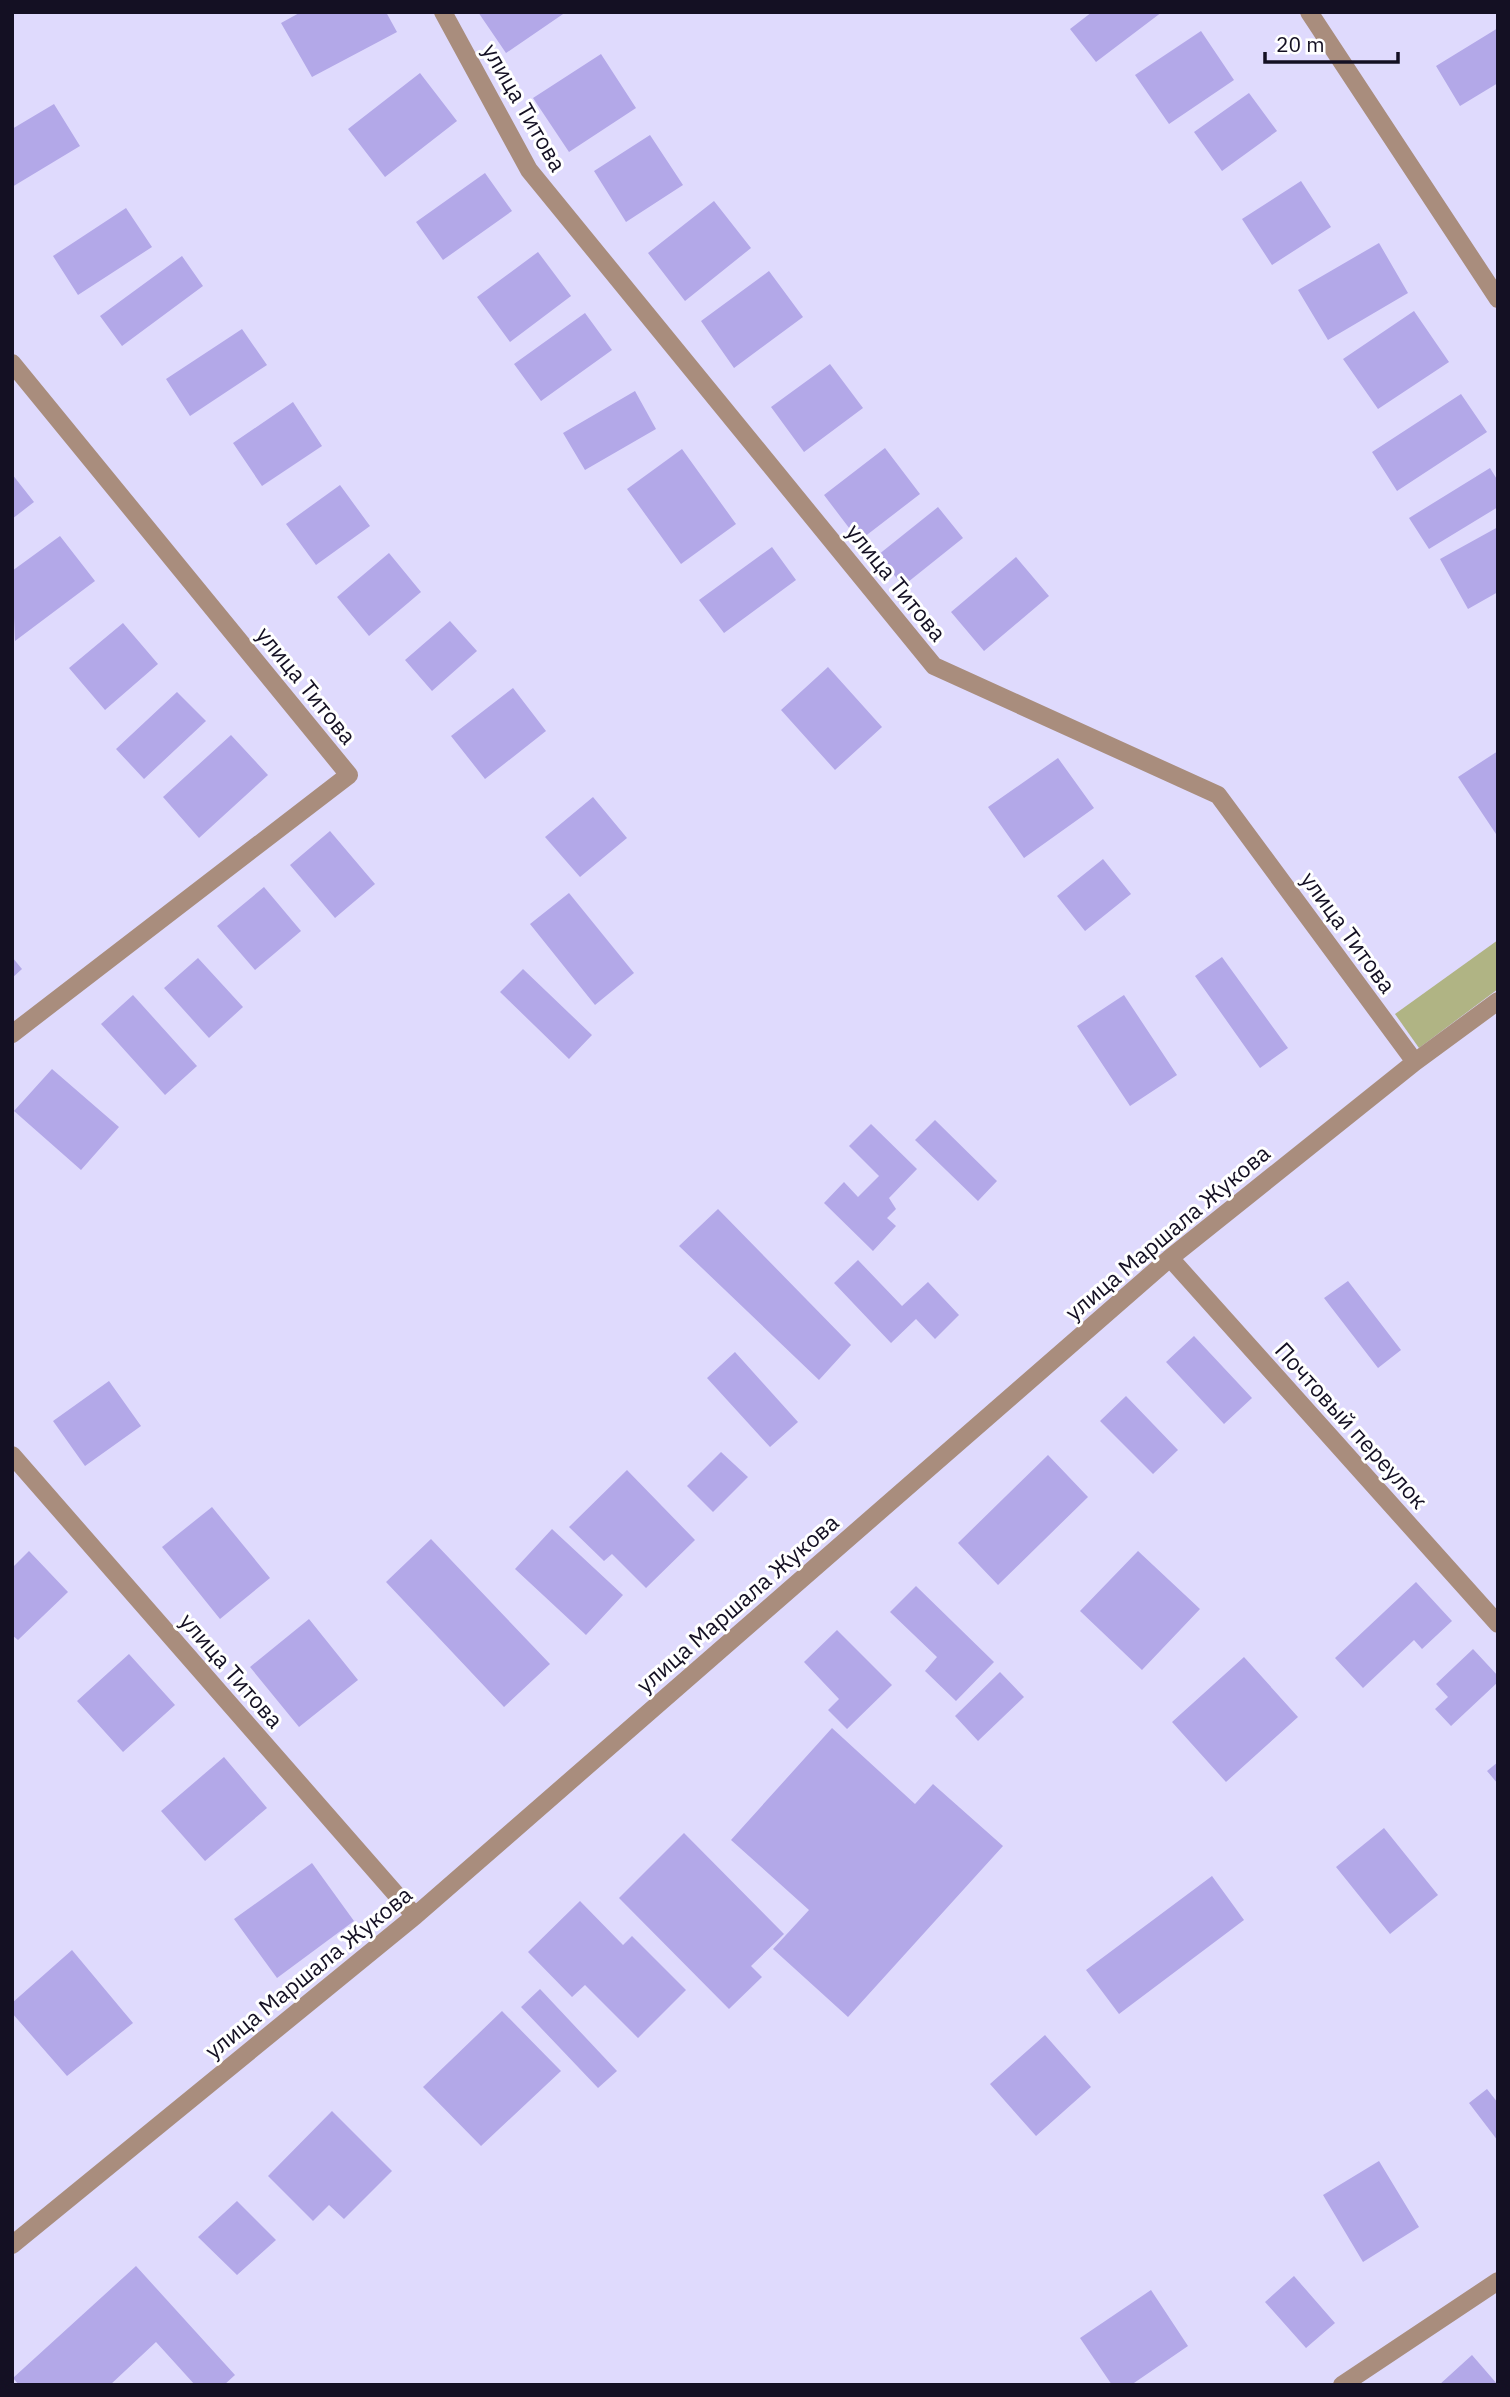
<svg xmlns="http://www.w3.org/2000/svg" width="1510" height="2397" font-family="'IBM Plex Sans',sans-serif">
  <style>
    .green { fill: #b0b484 }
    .building { fill: #b3a8e8 }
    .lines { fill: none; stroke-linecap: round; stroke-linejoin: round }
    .minor { stroke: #a98d7d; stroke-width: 18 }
    .labels { text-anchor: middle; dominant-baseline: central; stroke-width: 6; stroke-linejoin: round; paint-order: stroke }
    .street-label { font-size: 23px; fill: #141023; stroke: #fff }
  </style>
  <rect width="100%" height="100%" fill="#dfdafd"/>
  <path class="green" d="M 1498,940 L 1498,989 L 1419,1048 L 1395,1014 Z"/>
  <path class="building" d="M 301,12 L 386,12 L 397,32 L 312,77 L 281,23 Z
    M 478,12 L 566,12 L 506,53 Z
    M 1092,12 L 1162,12 L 1096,62 L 1070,29 Z
    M 1498,28 L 1498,83 L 1460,106 L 1436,66 Z
    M 1201,31 L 1234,80 L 1169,124 L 1135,75 Z
    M 601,54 L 636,108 L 569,152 L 533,98 Z
    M 420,73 L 457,121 L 385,177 L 348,129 Z
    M 1249,93 L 1277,131 L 1222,171 L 1194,132 Z
    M 54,104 L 80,146 L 12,187 L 12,129 Z
    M 650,135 L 683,185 L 626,222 L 594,171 Z
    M 485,173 L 512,211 L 443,260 L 416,222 Z
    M 1301,181 L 1331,227 L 1272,265 L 1242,219 Z
    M 714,201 L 751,248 L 685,301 L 648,253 Z
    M 126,208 L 152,247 L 78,295 L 53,256 Z
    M 1379,243 L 1408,293 L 1328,340 L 1298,290 Z
    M 538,252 L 571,296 L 510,342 L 477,297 Z
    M 182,256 L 203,286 L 122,346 L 100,316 Z
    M 769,271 L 803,317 L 734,368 L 701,321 Z
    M 1414,311 L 1449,362 L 1378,409 L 1343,359 Z
    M 585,313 L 612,350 L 541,401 L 514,364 Z
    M 242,329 L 267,365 L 190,416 L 166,379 Z
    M 830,364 L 863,408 L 804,452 L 771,407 Z
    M 635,391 L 656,429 L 585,470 L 563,433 Z
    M 1461,394 L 1487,432 L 1397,491 L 1372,452 Z
    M 293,402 L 322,446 L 262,486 L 233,443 Z
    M 885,448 L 920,494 L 859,541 L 824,495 Z
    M 682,449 L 736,524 L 681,564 L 627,489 Z
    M 1490,468 L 1498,481 L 1498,507 L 1429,549 L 1409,518 Z
    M 12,474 L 34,502 L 12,519 Z
    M 340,485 L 370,526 L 316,565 L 286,524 Z
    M 938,507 L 963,538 L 903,586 L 878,555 Z
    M 1498,527 L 1498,592 L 1468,609 L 1440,559 Z
    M 60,536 L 95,581 L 15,641 L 12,571 Z
    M 772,547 L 796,580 L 724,633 L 699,600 Z
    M 389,553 L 421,592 L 369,636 L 337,597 Z
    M 1016,557 L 1049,596 L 984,651 L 951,612 Z
    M 450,621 L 477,651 L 432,691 L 405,660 Z
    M 123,623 L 158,664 L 105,710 L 69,668 Z
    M 828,667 L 882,727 L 835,770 L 781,710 Z
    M 513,688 L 546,731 L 485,779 L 451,736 Z
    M 177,692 L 206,721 L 144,779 L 116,749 Z
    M 231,735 L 268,775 L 199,838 L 163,797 Z
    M 1498,751 L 1498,837 L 1458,777 Z
    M 1058,758 L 1094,808 L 1024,858 L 988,807 Z
    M 593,797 L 627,838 L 580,877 L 545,837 Z
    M 330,831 L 375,884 L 335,918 L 290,865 Z
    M 1103,859 L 1131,894 L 1085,931 L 1057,896 Z
    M 264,887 L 301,931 L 255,970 L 217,926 Z
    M 569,893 L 634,973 L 595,1005 L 530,924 Z
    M 12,957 L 22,969 L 12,978 Z
    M 1222,957 L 1288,1048 L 1260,1068 L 1195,976 Z
    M 198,958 L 243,1007 L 209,1038 L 164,988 Z
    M 523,969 L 592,1035 L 569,1059 L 500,992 Z
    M 133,995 L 197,1066 L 165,1095 L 101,1024 Z
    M 1124,995 L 1177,1075 L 1130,1106 L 1077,1026 Z
    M 52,1069 L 119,1127 L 81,1170 L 14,1111 Z
    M 935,1120 L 997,1181 L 978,1201 L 915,1140 Z
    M 871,1124 L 917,1169 L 889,1198 L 896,1209 L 887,1218 L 896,1226 L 873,1251 L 824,1203 L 844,1182 L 858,1197 L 879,1176 L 849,1146 Z
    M 718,1209 L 851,1345 L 819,1380 L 679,1246 Z
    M 858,1260 L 902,1306 L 928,1282 L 959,1315 L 935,1339 L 916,1319 L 891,1343 L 834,1283 Z
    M 1348,1281 L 1401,1350 L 1378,1368 L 1324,1298 Z
    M 1194,1336 L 1252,1398 L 1224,1424 L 1166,1362 Z
    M 735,1352 L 798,1422 L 770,1447 L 707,1378 Z
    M 109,1381 L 141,1426 L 85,1466 L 53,1421 Z
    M 1126,1396 L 1178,1450 L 1153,1474 L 1100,1421 Z
    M 721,1452 L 748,1477 L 713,1512 L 687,1486 Z
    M 1048,1455 L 1088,1497 L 998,1585 L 958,1543 Z
    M 627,1470 L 695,1540 L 646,1588 L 612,1554 L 604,1561 L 569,1527 Z
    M 212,1507 L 270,1578 L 220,1619 L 162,1547 Z
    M 552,1529 L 623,1595 L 586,1635 L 515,1569 Z
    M 431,1539 L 550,1664 L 504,1707 L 386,1582 Z
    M 29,1551 L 68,1592 L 18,1640 L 12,1635 L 12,1568 Z
    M 1138,1551 L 1200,1609 L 1142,1670 L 1080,1611 Z
    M 1416,1582 L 1452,1621 L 1422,1649 L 1414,1640 L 1363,1688 L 1335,1658 Z
    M 916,1586 L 994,1662 L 956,1701 L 925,1671 L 937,1657 L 890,1612 Z
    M 309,1619 L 358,1680 L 299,1727 L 250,1667 Z
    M 837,1630 L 892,1685 L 847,1729 L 828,1710 L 839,1699 L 804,1662 Z
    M 1473,1649 L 1498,1676 L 1498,1682 L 1451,1726 L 1435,1709 L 1448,1697 L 1436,1684 Z
    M 129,1654 L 175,1705 L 123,1752 L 77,1701 Z
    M 1244,1657 L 1298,1717 L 1226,1782 L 1172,1722 Z
    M 1000,1672 L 1024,1697 L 978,1741 L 955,1716 Z
    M 832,1728 L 915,1804 L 933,1784 L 1003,1846 L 848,2017 L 773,1949 L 809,1910 L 731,1840 Z
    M 224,1757 L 267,1808 L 205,1861 L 161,1811 Z
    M 1498,1762 L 1498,1784 L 1487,1771 Z
    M 1384,1828 L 1438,1895 L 1390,1934 L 1336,1867 Z
    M 684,1833 L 784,1934 L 751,1966 L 762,1977 L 729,2009 L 619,1898 Z
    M 312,1863 L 354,1921 L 277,1978 L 234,1919 Z
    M 1212,1876 L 1244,1920 L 1119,2014 L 1086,1970 Z
    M 580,1901 L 623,1945 L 632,1936 L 686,1990 L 638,2038 L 585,1985 L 572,1997 L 528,1952 Z
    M 72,1950 L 133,2023 L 67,2076 L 12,2013 L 12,2003 Z
    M 540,1989 L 617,2071 L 598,2088 L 521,2007 Z
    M 502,2011 L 561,2071 L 481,2146 L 423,2087 Z
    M 1045,2035 L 1091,2087 L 1036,2136 L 990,2084 Z
    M 1487,2089 L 1498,2103 L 1498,2141 L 1469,2103 Z
    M 332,2111 L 392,2171 L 344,2219 L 329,2205 L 313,2221 L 268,2176 Z
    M 1379,2161 L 1419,2227 L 1363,2262 L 1323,2195 Z
    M 237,2201 L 276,2240 L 237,2275 L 198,2237 Z
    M 136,2266 L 235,2375 L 224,2385 L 195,2385 L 156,2342 L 110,2385 L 19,2385 L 13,2378 Z
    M 1294,2276 L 1335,2323 L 1306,2348 L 1265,2302 Z
    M 1151,2290 L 1188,2346 L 1131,2385 L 1112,2385 L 1080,2338 Z
    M 1472,2355 L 1498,2385 L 1439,2385 Z"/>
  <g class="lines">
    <path class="minor" d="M 443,12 L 529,170 L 934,666 L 1218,795 L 1415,1062
      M 1309,12 L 1498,299
      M 12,363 L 349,775 L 12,1034
      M 1170,1258 L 1498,1624
      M 12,1455 L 415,1916
      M 12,2245 L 415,1916 L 1170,1258 L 1415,1062 L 1498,1001
      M 1342,2385 L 1498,2281"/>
  </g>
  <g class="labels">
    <g class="street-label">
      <text transform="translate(525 107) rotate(60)">улица Титова</text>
      <text transform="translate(897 582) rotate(51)">улица Титова</text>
      <text transform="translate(307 685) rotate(51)">улица Титова</text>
      <text transform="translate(1349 932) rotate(54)">улица Титова</text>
      <text transform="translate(1167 1232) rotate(-40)">улица Маршала Жукова</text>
      <text transform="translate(1352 1425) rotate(48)">Почтовый переулок</text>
      <text transform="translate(737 1603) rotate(-41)">улица Маршала Жукова</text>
      <text transform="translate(232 1670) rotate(49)">улица Титова</text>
      <text transform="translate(308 1972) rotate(-39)">улица Маршала Жукова</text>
    </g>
  </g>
  <rect width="1510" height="2397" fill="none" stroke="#141023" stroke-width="28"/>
  <path d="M1265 52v10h133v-10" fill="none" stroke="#141023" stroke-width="3.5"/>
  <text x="1276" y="52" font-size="21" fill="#141023" stroke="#ffffff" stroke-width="5" paint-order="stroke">20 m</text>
</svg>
